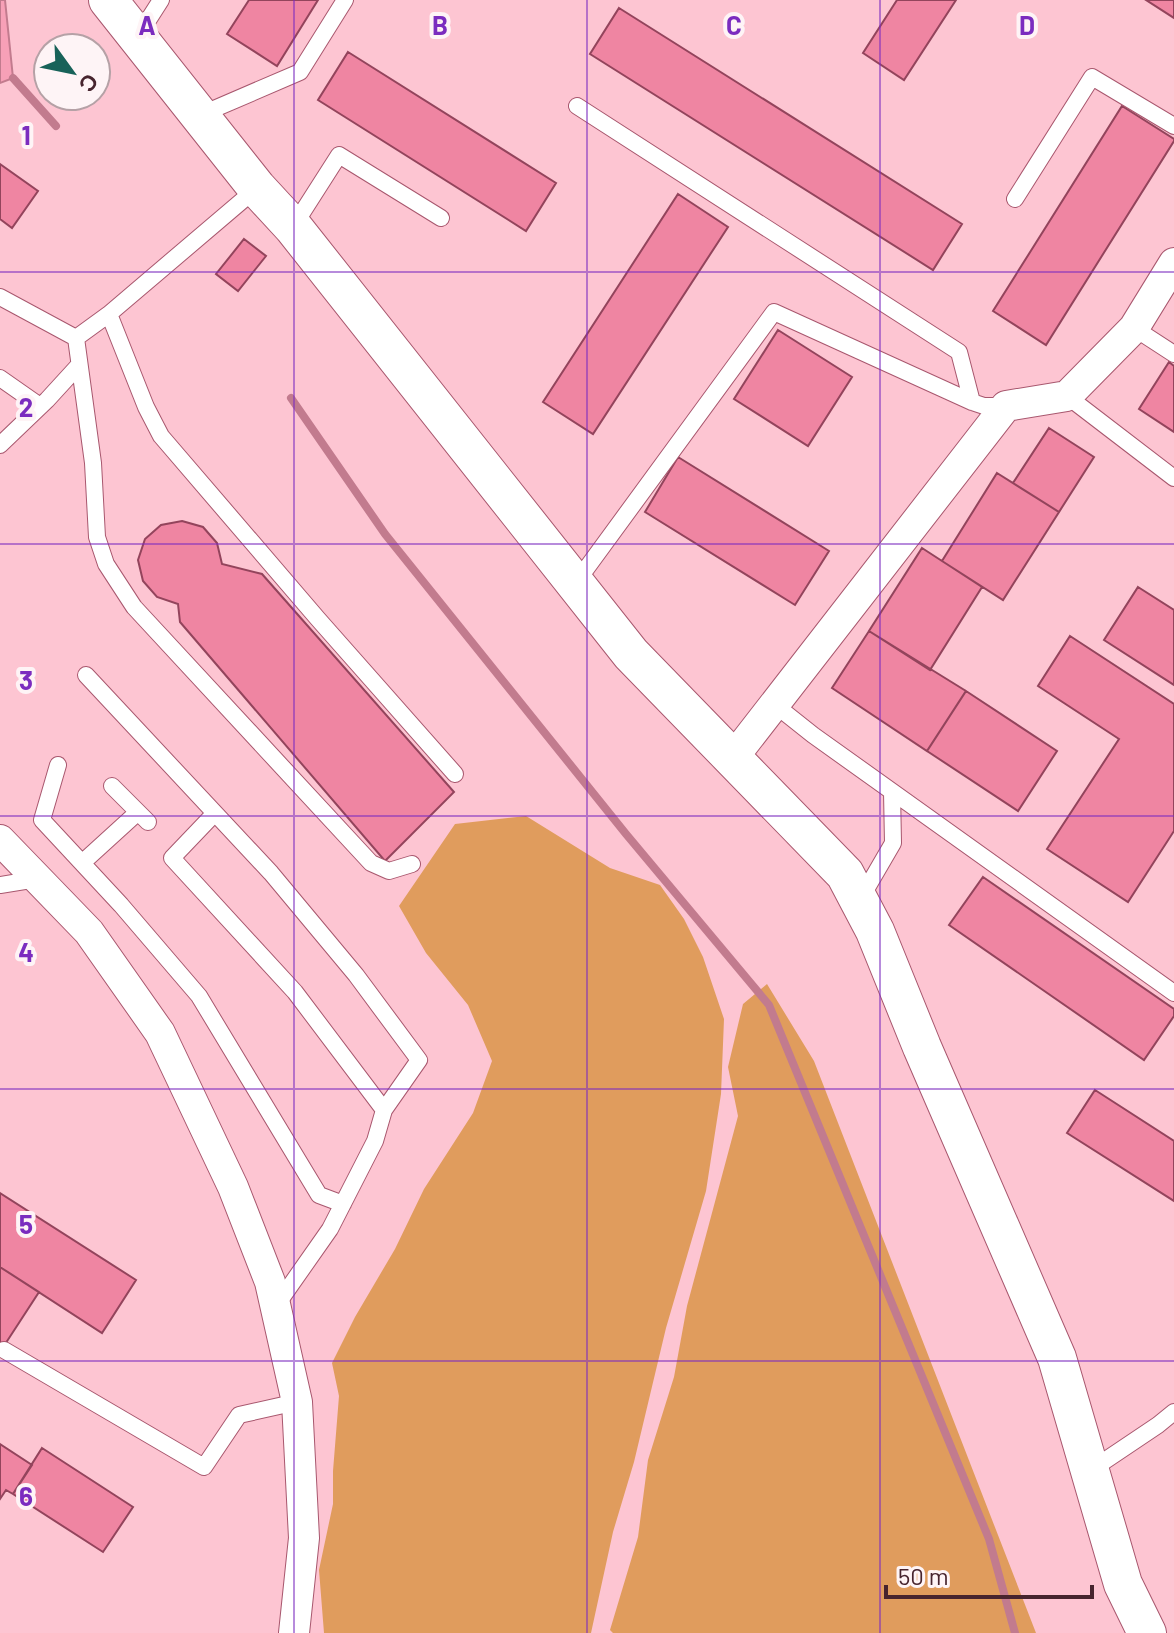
<svg xmlns="http://www.w3.org/2000/svg" width="1174" height="1633" font-family="Barlow,sans-serif">
  <style>
    .green { fill: #e09c5d }
    .water { fill: #f7a0b7; stroke: #c27b8e; stroke-width: 2 }
    .lines { fill: none; stroke-linecap: round; stroke-linejoin: round }
    .stream { stroke: #c27b8e; stroke-width: 8 }
    .building { fill: #ef85a2; stroke: #93445c; stroke-width: 2 }
    .service-casing { stroke: #a8576e; stroke-width: 18 }
    .minor-casing { stroke: #a8576e; stroke-width: 32 }
    .tertiary-casing { stroke: #a8576e; stroke-width: 40 }
    .service { stroke: #fff; stroke-width: 16 }
    .minor { stroke: #fff; stroke-width: 30 }
    .tertiary { stroke: #fff; stroke-width: 38 }
    .grid { fill: none; stroke: #7b2cbf; stroke-width: 2; stroke-opacity: 0.55 }
    .grid-label { font-size: 26px; text-anchor: middle; font-weight: bold; fill: #7b2cbf; stroke: #fef4f6; stroke-width: 8; stroke-linejoin: round; paint-order: stroke }
  </style>
  <rect width="100%" height="100%" fill="#fdc5d2"/>
  <path class="green" d="M 526,816 L 610,868 L 660,885 L 684,919 L 703,957 L 724,1019 L 721,1094 L 706,1191 L 666,1328 L 634,1462 L 613,1532 L 591,1633 L 324,1633 L 319,1570 L 333,1504 L 333,1471 L 339,1396 L 332,1363 L 355,1317 L 395,1249 L 424,1189 L 473,1113 L 492,1061 L 468,1005 L 426,953 L 399,906 L 455,824 Z
    M 767,984 L 814,1061 L 1036,1633 L 613,1633 L 610,1630 L 638,1537 L 648,1460 L 674,1377 L 687,1306 L 738,1116 L 728,1067 L 743,1004 Z"/>
  <path class="water" d="M 0,0 L 5,0 L 13,78 L 0,83 Z"/>
  <g class="lines">
    <path class="stream" d="M 13,78 L 56,126
      M 291,398 L 385,534 L 626,834 L 769,1005 L 989,1539 L 1015,1633"/>
  </g>
  <path class="building" d="M 249,0 L 318,0 L 277,66 L 227,34 Z
    M 897,0 L 956,0 L 904,80 L 863,53 Z
    M 1146,0 L 1174,0 L 1174,18 Z
    M 619,8 L 962,224 L 933,270 L 590,54 Z
    M 348,52 L 556,183 L 526,231 L 318,100 Z
    M 1122,106 L 1174,139 L 1174,141 L 1046,345 L 993,311 Z
    M 0,164 L 38,191 L 12,228 L 0,219 Z
    M 678,194 L 728,227 L 593,434 L 543,402 Z
    M 244,239 L 266,256 L 238,291 L 216,274 Z
    M 778,330 L 852,377 L 808,446 L 734,399 Z
    M 1169,362 L 1174,366 L 1174,432 L 1139,409 Z
    M 1049,428 L 1094,457 L 1059,512 L 1013,483 Z
    M 678,457 L 829,551 L 795,605 L 645,512 Z
    M 997,473 L 1059,512 L 1003,600 L 942,561 Z
    M 182,521 L 203,527 L 217,543 L 222,564 L 262,574 L 454,792 L 385,861 L 180,622 L 178,604 L 157,597 L 143,581 L 138,560 L 145,539 L 161,525 Z
    M 922,548 L 982,587 L 930,670 L 869,631 Z
    M 1138,587 L 1174,610 L 1174,685 L 1104,640 Z
    M 869,631 L 966,691 L 927,751 L 832,688 Z
    M 1070,636 L 1174,704 L 1174,831 L 1128,902 L 1047,849 L 1119,739 L 1038,686 Z
    M 966,691 L 1057,751 L 1018,811 L 927,751 Z
    M 983,877 L 1174,1009 L 1174,1016 L 1144,1060 L 949,925 Z
    M 1095,1090 L 1174,1141 L 1174,1201 L 1067,1133 Z
    M 0,1193 L 136,1280 L 102,1333 L 0,1267 Z
    M 0,1267 L 39,1292 L 0,1352 Z
    M 0,1444 L 32,1465 L 13,1494 L 6,1490 L 0,1499 Z
    M 42,1448 L 133,1507 L 103,1552 L 13,1494 Z"/>
  <g class="lines">
    <defs>
      <path id="service" d="M 138,36 L 161,0
        M 577,106 L 959,352 L 972,402
        M 200,115 L 300,72 L 345,0
        M 257,188 L 109,314 L 146,407 L 161,436 L 318,619 L 455,774
        M 1015,199 L 1092,77 L 1174,126
        M 293,227 L 339,155 L 441,218
        M 0,297 L 76,338
        M 109,314 L 76,338 L 93,463 L 97,537 L 106,564 L 134,607 L 371,863 L 389,871 L 412,864
        M 1134,328 L 1174,354
        M 0,378 L 40,406
        M 1067,396 L 1174,478
        M 0,445 L 47,400 L 79,365
        M 575,584 L 774,312 L 972,402 L 984,406 L 1006,406
        M 86,675 L 271,873 L 356,975 L 419,1060 L 384,1110 L 375,1141 L 330,1229 L 276,1306
        M 774,704 L 813,735 L 1174,993
        M 58,765 L 42,820 L 121,905 L 199,996 L 319,1195 L 343,1204
        M 112,786 L 148,822
        M 215,813 L 172,858 L 295,992 L 384,1110
        M 82,863 L 138,812
        M 0,885 L 37,879
        M 861,898 L 893,843 L 892,792
        M 4,1350 L 204,1467 L 239,1415 L 297,1402
        M 1091,1470 L 1158,1425 L 1174,1412"/>
      <path id="minor" d="M 732,759 L 1006,406 L 1067,396 L 1134,328 L 1174,263
        M 0,840 L 89,932 L 160,1033 L 233,1187 L 270,1282 L 297,1402 L 304,1538 L 294,1633"/>
      <path id="tertiary" d="M 108,0 L 257,188 L 293,227 L 631,654 L 845,874 L 875,931 L 922,1047 L 1057,1358 L 1123,1584 L 1147,1633"/>
    </defs>
    <use href="#service" class="service-casing"/>
    <use href="#minor" class="minor-casing"/>
    <use href="#tertiary" class="tertiary-casing"/>
    <use href="#service" class="service"/>
    <use href="#minor" class="minor"/>
    <use href="#tertiary" class="tertiary"/>
  </g>
  <path class="grid" d="M 294,0 L 294,1633M 587,0 L 587,1633M 880,0 L 880,1633M 0,272 L 1174,272M 0,544 L 1174,544M 0,816 L 1174,816M 0,1089 L 1174,1089M 0,1361 L 1174,1361"/>
  <g class="grid-label">
    <text x="147" y="35">A</text>
    <text x="440" y="35">B</text>
    <text x="734" y="35">C</text>
    <text x="1027" y="35">D</text>
    <text x="26" y="145">1</text>
    <text x="26" y="417">2</text>
    <text x="26" y="690">3</text>
    <text x="26" y="962">4</text>
    <text x="26" y="1234">5</text>
    <text x="26" y="1506">6</text>
  </g>
  <g transform="translate(72 72) rotate(123)"><circle r="38" fill="#fef4f6" stroke="#b5a1a6" stroke-width="2"/>
  <path d="M0-6L14 30L0 20L-14 30Z" fill="#186259"/>
  <text y="-12" font-size="22" font-weight="bold" text-anchor="middle" fill="#47242e">С</text>
  </g>
  <path d="M886 1585v12h206v-12" fill="none" stroke="#47242e" stroke-width="4"/>
  <text x="898" y="1585" font-size="24" fill="#47242e" stroke="#fef4f6" stroke-width="6" paint-order="stroke">50 m</text>
</svg>
